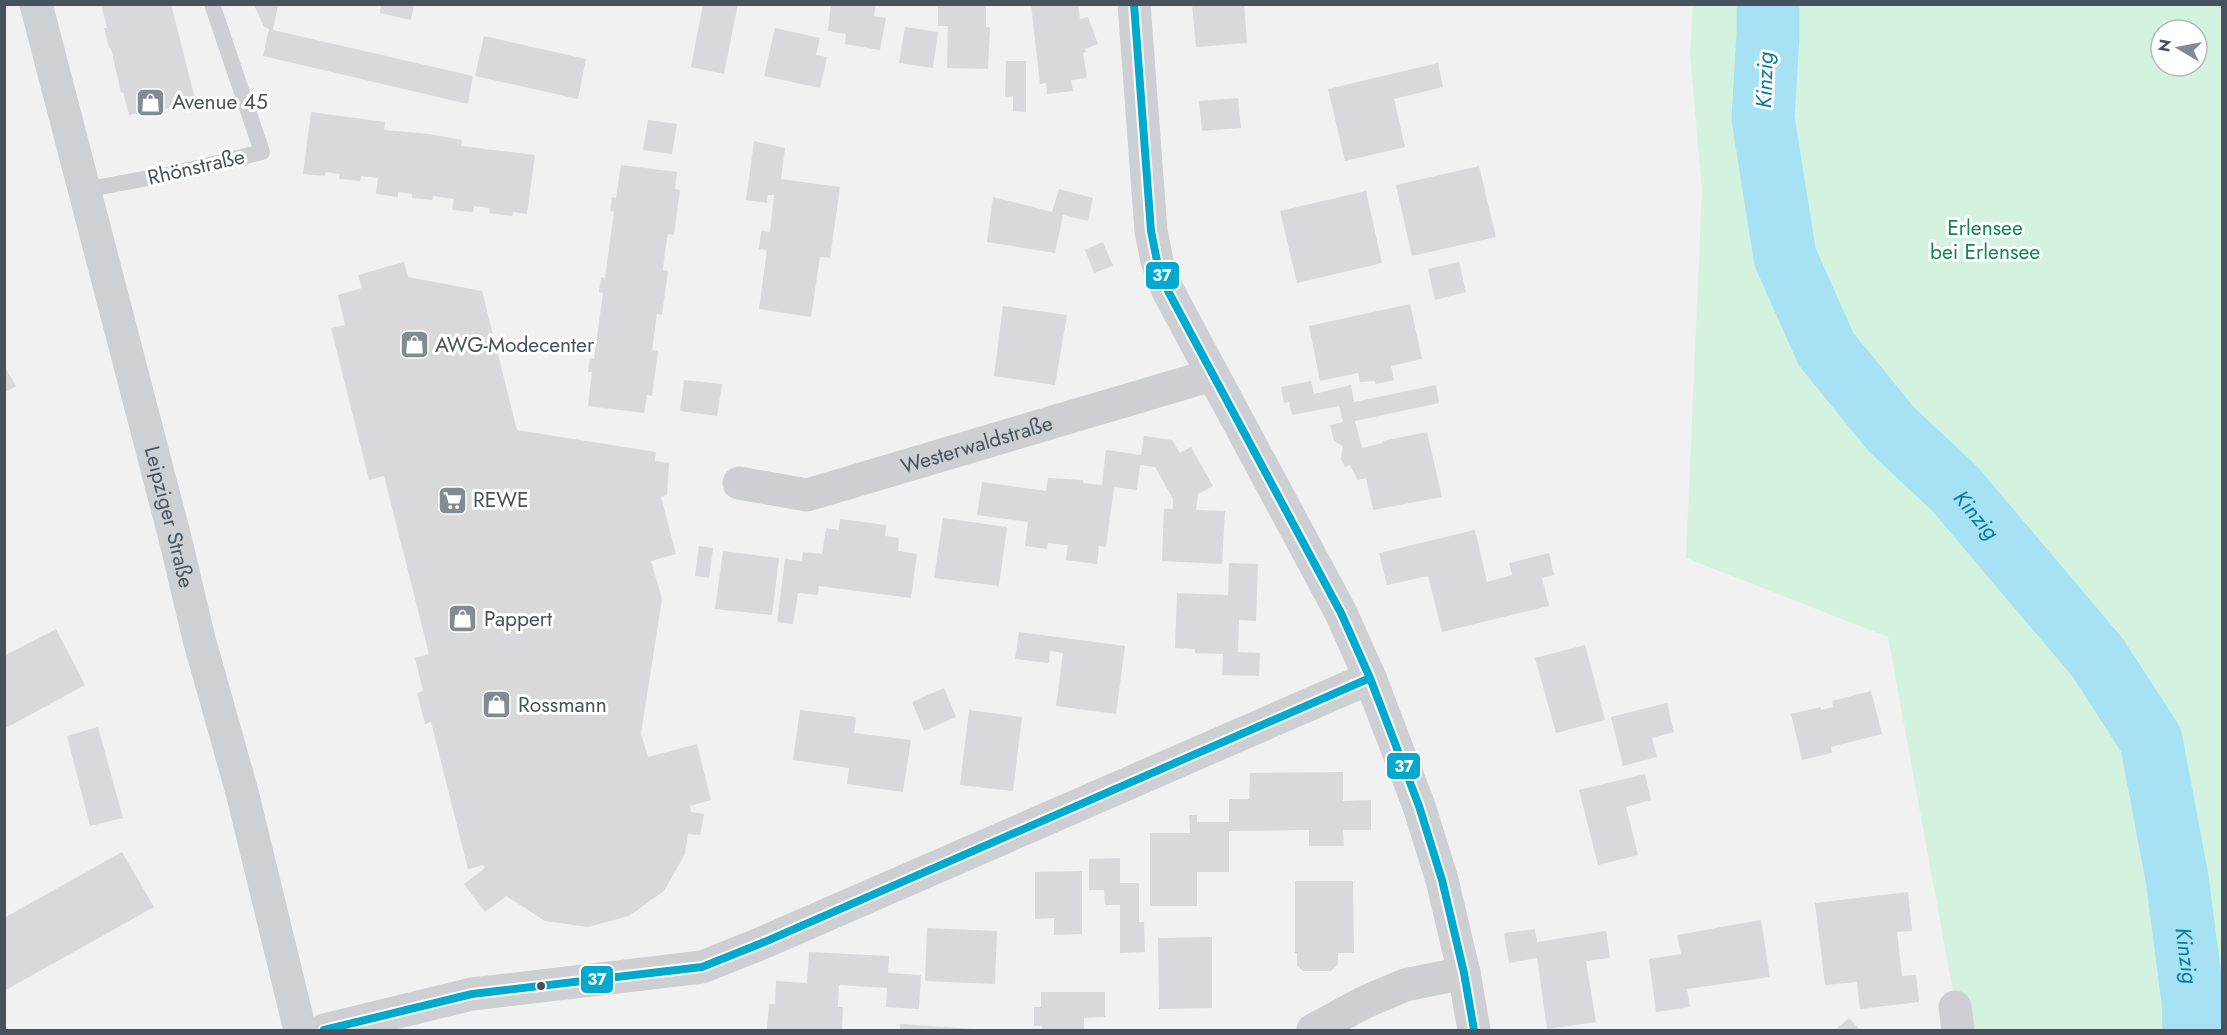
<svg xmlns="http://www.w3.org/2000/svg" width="2227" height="1035" font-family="Jost,sans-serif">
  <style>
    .green { fill: #d4f2e0; fill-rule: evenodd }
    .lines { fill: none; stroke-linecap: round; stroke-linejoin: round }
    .river { stroke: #a6e2f3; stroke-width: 63 }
    .building { fill: #d9d9db }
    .lane { stroke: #cdcfd2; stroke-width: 16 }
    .street { stroke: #cdcfd2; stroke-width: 33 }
    .secondary { stroke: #cdd1d4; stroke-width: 33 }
    .bus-1-casing { stroke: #fff; stroke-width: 12 }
    .bus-1 { stroke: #00a9ce; stroke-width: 8 }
    .bus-dot { fill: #46535f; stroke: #fff; stroke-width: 2 }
    .labels { text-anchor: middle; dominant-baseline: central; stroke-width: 6; stroke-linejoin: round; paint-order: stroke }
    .poi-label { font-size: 21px; fill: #46535f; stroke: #fff; text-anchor: start }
    .street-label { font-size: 21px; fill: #46535f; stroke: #fff }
    .park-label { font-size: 21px; fill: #0f884e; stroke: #fff }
    .water-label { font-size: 22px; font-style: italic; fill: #037c9f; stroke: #fff }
    .line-badge { stroke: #fff; stroke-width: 2 }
    .badge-label { font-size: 16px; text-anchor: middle; font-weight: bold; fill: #fff }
  </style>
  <rect width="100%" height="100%" fill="#f2f1f1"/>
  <path class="green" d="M 1693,5 L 2222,5 L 2222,1030 L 1960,1030 L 1888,637 L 1686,558 L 1702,190 L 1690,55 ZM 2161,30 L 2197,30 L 2197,66 L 2161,66 Z"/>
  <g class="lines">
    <path class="river" id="s1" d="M 1768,4 L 1768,35 L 1763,118 L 1785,257 L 1826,349 L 1891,429 L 1955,489 L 2098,658 L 2151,740 L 2177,878 L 2193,1001 L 2194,1030"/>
  </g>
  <path class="building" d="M 101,4 L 171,4 L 195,99 L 177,103 L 178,106 L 147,113 L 147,111 L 129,115 L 123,92 L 121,93 L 111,48 L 109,48 L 104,28 L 107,28 Z
    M 381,4 L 414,4 L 411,20 L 380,13 Z
    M 703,4 L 738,4 L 724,74 L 691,67 Z
    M 831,4 L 876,4 L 874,16 L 886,18 L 880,50 L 845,44 L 846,34 L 828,31 Z
    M 938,4 L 986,4 L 986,27 L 990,27 L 988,69 L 947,68 L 948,26 L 938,26 Z
    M 1031,4 L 1078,4 L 1080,19 L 1088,17 L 1098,44 L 1085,49 L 1086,52 L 1083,53 L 1087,78 L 1071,80 L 1073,91 L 1047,94 L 1046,83 L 1040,84 Z
    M 1192,4 L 1244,4 L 1247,43 L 1196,47 Z
    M 254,5 L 278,5 L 273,30 L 473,76 L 468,104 L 263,56 L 269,29 L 264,27 Z
    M 905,27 L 938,32 L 933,68 L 899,63 Z
    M 775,28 L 820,38 L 816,55 L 827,57 L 820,88 L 764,76 Z
    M 484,36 L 586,59 L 578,99 L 475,76 Z
    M 1006,61 L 1026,61 L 1026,112 L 1013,111 L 1013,96 L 1005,97 Z
    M 1438,63 L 1443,87 L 1394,99 L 1405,147 L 1345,161 L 1328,89 Z
    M 1238,98 L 1241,128 L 1202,131 L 1199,101 Z
    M 311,112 L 385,122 L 384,130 L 429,134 L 462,140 L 461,146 L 535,155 L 527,214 L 513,212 L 512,216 L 489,213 L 490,208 L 474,206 L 473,212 L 452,210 L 454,199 L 433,196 L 432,200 L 412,198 L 412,194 L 398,192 L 398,197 L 376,194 L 378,178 L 361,176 L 360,181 L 339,179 L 340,174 L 326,172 L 325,176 L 303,174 Z
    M 648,120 L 677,124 L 672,154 L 643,150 Z
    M 754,141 L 785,148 L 781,179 L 840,187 L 830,258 L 820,257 L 811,317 L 759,309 L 767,250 L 759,249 L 761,231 L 770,232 L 774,195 L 768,195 L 767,203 L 746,200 Z
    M 621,165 L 677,172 L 675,189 L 680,190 L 674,235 L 668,234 L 665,251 L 663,270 L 668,271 L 662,315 L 657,314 L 652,350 L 658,351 L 652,396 L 647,395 L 644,413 L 588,406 L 592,372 L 588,372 L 590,358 L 594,359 L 603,293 L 599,292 L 601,277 L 605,278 L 614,212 L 610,211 L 612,197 L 616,198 Z
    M 1479,166 L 1496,237 L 1412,256 L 1396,185 Z
    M 1059,189 L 1093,198 L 1088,221 L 1063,215 L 1055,253 L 987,242 L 993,197 L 1052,212 Z
    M 1366,191 L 1382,263 L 1297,283 L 1280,211 Z
    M 1103,242 L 1113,266 L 1094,273 L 1085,250 Z
    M 404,262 L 408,277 L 482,291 L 517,430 L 656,452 L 655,461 L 669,463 L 667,495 L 661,497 L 676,554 L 651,561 L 662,599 L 641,734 L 648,757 L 697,744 L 711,800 L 690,806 L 691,812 L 704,814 L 700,835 L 688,834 L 685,854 L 664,891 L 629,916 L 588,927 L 545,921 L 506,896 L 485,912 L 464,884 L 485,868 L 483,865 L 468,869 L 431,722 L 425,724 L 417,693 L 423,691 L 415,658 L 429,654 L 384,476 L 369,480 L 331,328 L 345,325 L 338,295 L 362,288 L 358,275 Z
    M 1459,262 L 1466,292 L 1435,300 L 1428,269 Z
    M 1410,304 L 1422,359 L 1391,366 L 1394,380 L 1376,384 L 1375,381 L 1360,382 L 1358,373 L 1320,381 L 1309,326 Z
    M 1003,306 L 1067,315 L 1055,385 L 994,376 Z
    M 4,366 L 16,386 L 4,393 Z
    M 684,380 L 722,384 L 717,416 L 680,411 Z
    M 1311,381 L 1314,394 L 1351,385 L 1354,402 L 1436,385 L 1439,403 L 1355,421 L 1362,448 L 1383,443 L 1382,441 L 1427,432 L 1442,497 L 1373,510 L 1366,478 L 1358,480 L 1350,465 L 1345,467 L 1341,459 L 1343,446 L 1334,441 L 1330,425 L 1343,422 L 1339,406 L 1292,415 L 1289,402 L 1284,403 L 1281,387 Z
    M 1144,436 L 1172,440 L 1180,453 L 1191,447 L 1213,486 L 1198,494 L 1196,510 L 1225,511 L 1222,564 L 1162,561 L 1164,509 L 1173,509 L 1173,499 L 1155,467 L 1140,465 L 1137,490 L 1114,487 L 1106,547 L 1099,546 L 1097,564 L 1066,560 L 1068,545 L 1048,543 L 1047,549 L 1025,546 L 1028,522 L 977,515 L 982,482 L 1046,491 L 1048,478 L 1083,480 L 1083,483 L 1102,485 L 1106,450 L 1141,455 Z
    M 943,518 L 1007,527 L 999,586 L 934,578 Z
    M 840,519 L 886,525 L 885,536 L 899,538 L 898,551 L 917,554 L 911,598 L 819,586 L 818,595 L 798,593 L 793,624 L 777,622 L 785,559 L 802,561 L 803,552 L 822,554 L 826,528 L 839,530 Z
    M 1475,530 L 1487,582 L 1512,575 L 1509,563 L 1549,553 L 1554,575 L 1542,578 L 1549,606 L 1442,632 L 1428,576 L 1387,585 L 1379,553 Z
    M 699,546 L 713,548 L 709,578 L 695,576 Z
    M 723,551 L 779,558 L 772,615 L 715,609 Z
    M 1229,563 L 1258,564 L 1256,621 L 1239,620 L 1238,652 L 1260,653 L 1259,676 L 1222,675 L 1223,654 L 1195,653 L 1195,649 L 1175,648 L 1177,593 L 1228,595 Z
    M 56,629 L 85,685 L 4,729 L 4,656 Z
    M 1019,632 L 1125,646 L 1116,714 L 1056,706 L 1063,653 L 1050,651 L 1049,663 L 1015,659 Z
    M 1585,645 L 1605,720 L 1556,733 L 1535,658 Z
    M 944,688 L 956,717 L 924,731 L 912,702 Z
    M 1871,691 L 1882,734 L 1831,747 L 1832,753 L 1802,760 L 1791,714 L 1821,707 L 1821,710 L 1833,707 L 1832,701 Z
    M 1667,703 L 1674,732 L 1652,738 L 1657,757 L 1623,766 L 1611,717 Z
    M 800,710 L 856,717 L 854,733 L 911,740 L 903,792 L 847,784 L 849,768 L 793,760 Z
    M 969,710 L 1022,717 L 1013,791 L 960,785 Z
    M 98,727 L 123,818 L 90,826 L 67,736 Z
    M 1343,772 L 1343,801 L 1371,800 L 1371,830 L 1343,830 L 1344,846 L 1309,846 L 1309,830 L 1229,831 L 1229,872 L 1197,872 L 1197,906 L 1150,906 L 1150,833 L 1190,833 L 1189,815 L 1197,815 L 1197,822 L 1229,822 L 1229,799 L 1249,799 L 1250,773 Z
    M 1645,774 L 1651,800 L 1626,807 L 1638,855 L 1598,865 L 1579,790 Z
    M 122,852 L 154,907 L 4,991 L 4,918 Z
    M 1120,858 L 1120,883 L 1139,883 L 1139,922 L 1144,922 L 1145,952 L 1120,953 L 1120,905 L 1105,905 L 1104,890 L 1089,890 L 1089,859 Z
    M 1082,871 L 1082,934 L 1054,935 L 1054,918 L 1035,919 L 1035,872 Z
    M 1295,881 L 1353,881 L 1354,953 L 1338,953 L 1338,964 L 1331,971 L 1303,971 L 1297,965 L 1297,953 L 1295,953 Z
    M 1908,892 L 1912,931 L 1897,932 L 1902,976 L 1916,975 L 1919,1002 L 1860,1009 L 1857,982 L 1825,985 L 1815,903 Z
    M 1761,920 L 1770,977 L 1687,989 L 1690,1007 L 1656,1012 L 1649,959 L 1681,954 L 1677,935 Z
    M 927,928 L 997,931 L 995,984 L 925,981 Z
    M 1535,929 L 1537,942 L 1606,931 L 1610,958 L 1586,961 L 1596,1022 L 1547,1029 L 1537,958 L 1509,963 L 1504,933 Z
    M 1212,937 L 1212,1008 L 1159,1009 L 1158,938 Z
    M 809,952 L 889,956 L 888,973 L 921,975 L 919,1009 L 886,1007 L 887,988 L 839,985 L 838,1007 L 843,1007 L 842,1030 L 767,1030 L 769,1004 L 775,1004 L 776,981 L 807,983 Z
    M 1041,992 L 1105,992 L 1105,1017 L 1084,1018 L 1084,1030 L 1042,1030 L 1042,1026 L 1034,1026 L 1034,1007 L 1041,1007 Z
    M 1849,1018 L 1860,1030 L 1835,1030 Z
    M 900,1024 L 974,1029 L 974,1030 L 900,1030 Z"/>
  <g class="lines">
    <path class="lane" d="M 84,190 L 176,173 L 262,152 L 212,4"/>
    <g class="street">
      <path d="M 1134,4 L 1151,231 L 1157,261 L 1168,291 L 1341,613 L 1370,678 L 1419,806 L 1442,880 L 1464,973 L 1474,1030"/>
      <path id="s2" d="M 739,483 L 807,495 L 1212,375"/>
      <path d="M 1955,1007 L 1958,1030"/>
      <path d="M 324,1030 L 472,994 L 702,967 L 762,943 L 1370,678"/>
      <path d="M 1313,1030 L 1363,1003 L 1405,985 L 1464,973"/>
    </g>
    <path class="secondary" id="s3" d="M 36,4 L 176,542 L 199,639 L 242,792 L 300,1030"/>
    <defs>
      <path id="bus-1" d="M 1134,4 L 1151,231 L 1157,261 L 1168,291 L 1341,613 L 1370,678 L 1419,806 L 1442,880 L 1464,973 L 1474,1030
        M 324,1030 L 472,994 L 702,967 L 762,943 L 1370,678"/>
    </defs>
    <use href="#bus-1" class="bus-1-casing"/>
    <use href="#bus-1" class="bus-1"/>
  </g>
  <defs>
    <symbol id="shop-square" viewBox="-11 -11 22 22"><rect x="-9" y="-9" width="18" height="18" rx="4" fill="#828a92" stroke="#fff"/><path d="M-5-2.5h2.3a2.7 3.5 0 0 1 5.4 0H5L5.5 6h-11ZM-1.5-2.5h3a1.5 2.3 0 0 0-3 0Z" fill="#fff"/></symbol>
    <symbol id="supermarket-square" viewBox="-11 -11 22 22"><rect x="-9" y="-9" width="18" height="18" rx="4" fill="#828a92" stroke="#fff"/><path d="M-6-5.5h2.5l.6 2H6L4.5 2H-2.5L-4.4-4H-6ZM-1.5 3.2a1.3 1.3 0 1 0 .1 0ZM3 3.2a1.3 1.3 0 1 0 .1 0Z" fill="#fff"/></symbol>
  </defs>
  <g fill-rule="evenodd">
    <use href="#shop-square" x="134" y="86" width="33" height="33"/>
    <use href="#shop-square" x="398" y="328" width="33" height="33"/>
    <use href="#supermarket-square" x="436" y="484" width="33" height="33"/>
    <use href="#shop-square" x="446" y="602" width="33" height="33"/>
    <use href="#shop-square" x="480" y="688" width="33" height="33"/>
  </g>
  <circle class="bus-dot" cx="541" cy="986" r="5"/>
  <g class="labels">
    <g class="poi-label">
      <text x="172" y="102">Avenue 45</text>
      <text x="435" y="345">AWG-Modecenter</text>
      <text x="473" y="500">REWE</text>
      <text x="484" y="619">Pappert</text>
      <text x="518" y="705">Rossmann</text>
    </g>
    <g class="street-label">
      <text transform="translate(196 167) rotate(-13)">Rhönstraße</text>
      <text stroke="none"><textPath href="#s2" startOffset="246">Westerwaldstraße</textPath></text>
      <text stroke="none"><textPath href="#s3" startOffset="530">Leipziger Straße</textPath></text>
    </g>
    <g class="park-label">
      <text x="1985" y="228">Erlensee<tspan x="1985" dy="24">bei Erlensee</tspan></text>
    </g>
    <g class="water-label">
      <text transform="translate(1764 80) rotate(-88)">Kinzig</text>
      <text stroke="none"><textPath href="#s1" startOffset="580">Kinzig</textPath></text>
      <text stroke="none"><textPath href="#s1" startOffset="1084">Kinzig</textPath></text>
    </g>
  </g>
  <g class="line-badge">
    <rect x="1145" y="261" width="35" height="29" rx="6" fill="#00a9ce"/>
    <rect x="1386" y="752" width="35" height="28" rx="6" fill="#00a9ce"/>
    <rect x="580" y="965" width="34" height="29" rx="6" fill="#00a9ce"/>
  </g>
  <g class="badge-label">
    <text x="1162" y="281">37</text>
    <text x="1404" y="772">37</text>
    <text x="597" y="985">37</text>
  </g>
  <rect width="2227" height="1035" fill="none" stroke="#46535f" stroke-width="12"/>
  <g transform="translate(2179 48) rotate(280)"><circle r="28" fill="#ffffff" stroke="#b5babf" stroke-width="1.5"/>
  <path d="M0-4.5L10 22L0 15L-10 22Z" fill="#828a92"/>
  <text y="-9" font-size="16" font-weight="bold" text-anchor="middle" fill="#46535f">N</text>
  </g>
</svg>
